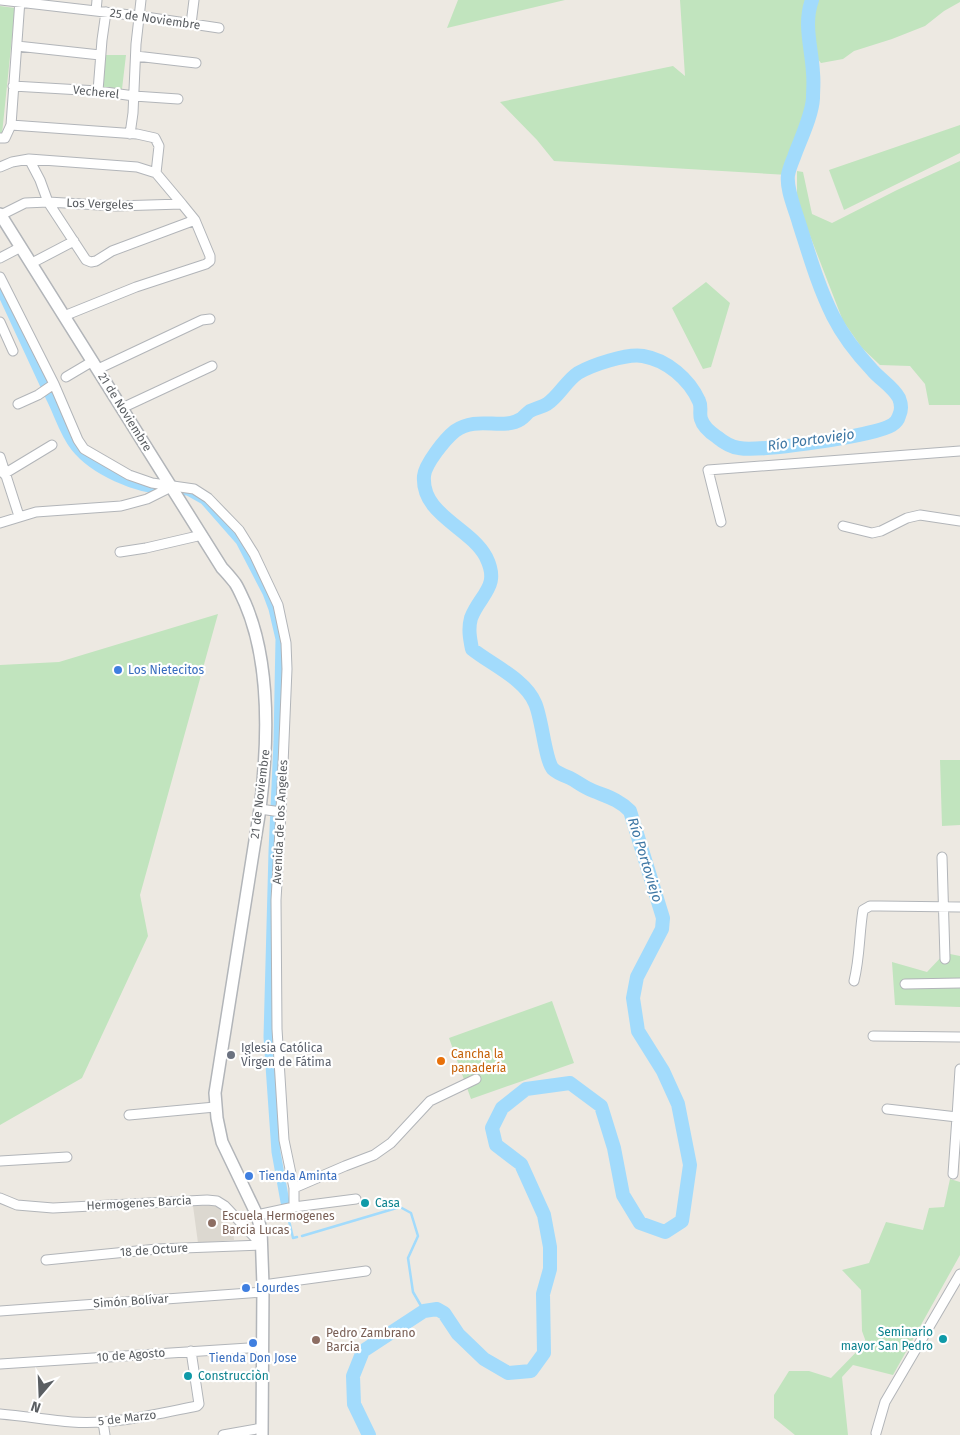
<svg xmlns="http://www.w3.org/2000/svg" width="960" height="1435" font-family="'Fira Sans',sans-serif">
  <style>
    .education { fill: #dcd8d0 }
    .green { fill: #c1e4be }
    .lines { fill: none; stroke-linecap: round; stroke-linejoin: round }
    .stream { stroke: #a2dbfc; stroke-width: 2.5 }
    .canal { stroke: #a2dbfc; stroke-width: 9 }
    .river { stroke: #a2dbfc; stroke-width: 14 }
    .minor-casing { stroke: #b2b5b9; stroke-width: 11 }
    .tertiary-casing { stroke: #b2b5b9; stroke-width: 14 }
    .minor { stroke: #fff; stroke-width: 9 }
    .tertiary { stroke: #fff; stroke-width: 11 }
    .shop-dot { fill: #3f7fe0; stroke: #fff; stroke-width: 2 }
    .worship-dot { fill: #6b7280; stroke: #fff; stroke-width: 2 }
    .food-dot { fill: #e8710a; stroke: #fff; stroke-width: 2 }
    .culture-dot { fill: #0f9aa8; stroke: #fff; stroke-width: 2 }
    .education-dot { fill: #8d6e63; stroke: #fff; stroke-width: 2 }
    .labels { text-anchor: middle; dominant-baseline: central; stroke-width: 4.5; stroke-linejoin: round; paint-order: stroke }
    .street-label { font-size: 12px; fill: #5a5e62; stroke: #fff }
    .shop-label { font-size: 12px; fill: #366cbe; stroke: #fff; text-anchor: start }
    .worship-label { font-size: 12px; fill: #5b616d; stroke: #fff; text-anchor: start }
    .food-label { font-size: 12px; fill: #c56008; stroke: #fff; text-anchor: start }
    .culture-label { font-size: 12px; fill: #0d838f; stroke: #fff; text-anchor: start }
    .education-label { font-size: 12px; fill: #785e54; stroke: #fff; text-anchor: start }
    .water-label { font-size: 14px; font-style: italic; fill: #3e77a4; stroke: #fff }
  </style>
  <rect width="100%" height="100%" fill="#ede9e2"/>
  <path class="education" d="M 213,1205 L 218,1207 L 226,1216 L 229,1229 L 233,1230 L 234,1240 L 198,1243 L 193,1206 Z"/>
  <path class="green" d="M 458,0 L 565,0 L 447,28 Z
    M 680,0 L 812,0 L 809,9 L 809,49 L 813,88 L 802,136 L 788,175 L 554,161 L 537,140 L 500,102 L 673,66 L 685,76 Z
    M 818,0 L 960,0 L 960,2 L 944,11 L 925,26 L 892,39 L 854,51 L 843,59 L 821,63 L 815,56 L 813,13 Z
    M 0,6 L 15,8 L 2,134 L 0,135 Z
    M 101,55 L 126,55 L 122,89 L 101,87 Z
    M 960,125 L 960,153 L 844,210 L 829,170 Z
    M 960,161 L 960,405 L 929,405 L 925,384 L 910,366 L 880,365 L 862,348 L 843,321 L 797,202 L 797,171 L 803,172 L 812,214 L 832,223 L 897,190 Z
    M 706,282 L 730,303 L 711,367 L 703,369 L 672,308 Z
    M 218,614 L 140,895 L 148,936 L 82,1078 L 0,1125 L 0,665 L 59,662 Z
    M 940,760 L 960,760 L 960,825 L 942,826 Z
    M 945,953 L 960,956 L 960,1007 L 895,1005 L 892,962 L 927,972 Z
    M 552,1001 L 574,1063 L 471,1099 L 449,1038 Z
    M 950,1179 L 960,1182 L 960,1255 L 893,1375 L 853,1365 L 842,1377 L 848,1435 L 795,1435 L 774,1418 L 774,1395 L 789,1371 L 809,1371 L 831,1378 L 866,1342 L 862,1331 L 861,1290 L 842,1270 L 869,1263 L 886,1222 L 923,1230 L 929,1208 L 944,1207 Z"/>
  <g class="lines">
    <path class="stream" d="M 287,1212 L 293,1238 L 297,1237
      M 302,1236 L 400,1207 L 411,1213 L 418,1236 L 408,1258 L 413,1292 L 424,1311"/>
    <path class="canal" d="M 0,289 C 17,326 34,363 51,399 C 59,415 64,433 75,447 C 94,471 136,489 166,490
      M 179,491 L 188,491 L 204,500 L 240,541 L 267,593 L 273,609 L 280,639 L 278,742 L 273,852 L 268,1037 L 276,1152 L 285,1202"/>
    <path class="river" d="M 369,1435 L 354,1404 L 353,1376 L 363,1351 L 424,1311 L 437,1309 L 444,1313 L 458,1334 L 484,1359 L 508,1373 L 531,1371 L 544,1353 L 543,1294 L 550,1269 L 550,1247 L 544,1215 L 521,1164 L 496,1145 L 492,1128 L 502,1108 L 526,1089 L 570,1083 L 601,1106 L 614,1148 L 623,1195 L 640,1223 L 665,1232 L 682,1221 L 690,1165 L 678,1104 L 663,1071 L 638,1031 L 633,998 L 637,977 L 662,929 L 663,918 L 630,811 C 616,797 603,796 587,788 C 581,785 576,781 570,778 C 565,776 557,773 553,769 C 545,760 542,718 535,703 C 525,679 492,665 472,649 C 470,639 468,629 471,618 C 480,594 501,587 486,557 C 470,527 421,515 424,476 C 425,464 445,439 455,431 C 478,415 502,431 521,419 C 524,417 527,413 530,411 C 536,408 542,407 547,404 C 559,396 566,381 578,373 C 592,365 627,353 643,356 C 667,360 689,379 699,401 C 702,407 699,413 701,419 C 703,426 711,433 717,437 C 723,442 731,447 739,448 C 761,452 874,436 892,425 C 895,423 898,420 899,416 C 902,410 901,403 899,398 C 893,387 881,380 873,371 C 858,355 843,336 833,316 C 818,286 809,254 799,223 C 795,209 786,189 788,175 C 789,169 792,162 794,157 C 800,140 812,116 813,98 C 813,90 814,82 813,73 C 812,49 803,24 812,0"/>
    <defs>
      <path id="minor" d="M 1,0 L 139,16 L 219,28
        M 96,11 L 97,0
        M 191,24 L 194,0
        M 17,46 L 100,55
        M 136,56 L 196,63
        M 13,86 L 98,91 L 134,96 L 178,99
        M 98,91 L 102,40 L 106,12
        M 11,125 L 137,134 L 155,138 L 159,146 L 156,173 L 182,204
        M 130,134 L 133,113 L 136,44 L 141,0
        M 0,138 L 5,138 L 11,125 L 20,0
        M 29,159 L 40,180 L 48,202 L 86,260 L 91,262 L 96,261 L 112,251 L 195,220
        M 0,167 L 12,162 L 29,159 L 137,167 L 156,173
        M 1,215 L 25,203 L 48,202 L 116,206 L 182,204 L 195,220 L 210,256 L 210,261 L 206,264 L 136,287 L 64,316
        M 0,258 L 21,247
        M 32,263 L 74,241
        M 0,277 L 54,384 L 78,440 L 84,449 L 129,475 L 152,483 L 194,489 L 208,498 L 239,530 L 254,554 L 278,605 L 286,643 L 287,669 L 281,812 L 276,900 L 277,1029 L 284,1140 L 294,1188 L 294,1207
        M 0,322 L 13,351
        M 98,369 L 202,320 L 210,319
        M 66,377 L 93,361
        M 18,404 L 38,395 L 54,384
        M 122,408 L 212,366
        M 0,457 L 19,516
        M 4,474 L 52,445
        M 721,522 L 708,470 L 960,451
        M 0,523 L 36,512 L 121,506 L 147,499 L 171,487
        M 843,526 L 872,533 L 881,531 L 907,518 L 920,515 L 960,521
        M 120,552 L 146,548 L 202,535
        M 260,809 L 281,812
        M 942,857 L 945,959
        M 854,981 C 860,957 859,935 863,910 L 870,906 L 880,906 L 960,907
        M 905,984 L 960,983
        M 873,1036 L 960,1037
        M 887,1109 L 957,1117 L 960,1069
        M 129,1115 L 215,1107
        M 0,1161 L 67,1157
        M 953,1174 L 957,1117 L 960,1117
        M 294,1188 L 345,1166 L 374,1155 L 391,1143 L 430,1101 L 476,1079
        M 0,1198 L 17,1205 L 53,1208 L 207,1200 L 217,1201 L 225,1206 L 262,1245
        M 257,1215 L 294,1207 L 356,1199
        M 46,1260 L 157,1249 L 262,1245
        M 263,1285 L 366,1271
        M 0,1311 L 263,1292
        M 0,1364 L 262,1347
        M 0,1414 C 24,1416 48,1420 72,1422 C 114,1425 157,1414 197,1406 L 199,1404 L 191,1351
        M 103,1422 L 105,1435
        M 876,1433 L 885,1402 L 960,1274
        M 223,1435 L 262,1428"/>
      <path id="tertiary" d="M 0,214 L 222,568 C 227,573 231,578 235,583 C 239,589 242,597 245,603 C 271,663 268,745 260,809 L 215,1093 L 217,1118 L 222,1142 L 257,1215 L 261,1230 L 263,1285 L 262,1435"/>
    </defs>
    <use href="#minor" class="minor-casing"/>
    <use href="#tertiary" class="tertiary-casing"/>
    <use href="#minor" class="minor"/>
    <use href="#tertiary" class="tertiary"/>
  </g>
  <g class="shop-dot">
    <circle cx="118" cy="670" r="5"/>
    <circle cx="249" cy="1176" r="5"/>
    <circle cx="246" cy="1288" r="5"/>
    <circle cx="253" cy="1343" r="5"/>
  </g>
  <circle class="worship-dot" cx="231" cy="1055" r="5"/>
  <circle class="food-dot" cx="441" cy="1061" r="5"/>
  <g class="culture-dot">
    <circle cx="365" cy="1203" r="5"/>
    <circle cx="943" cy="1339" r="5"/>
    <circle cx="188" cy="1376" r="5"/>
  </g>
  <g class="education-dot">
    <circle cx="212" cy="1223" r="5"/>
    <circle cx="316" cy="1340" r="5"/>
  </g>
  <g class="labels">
    <g class="street-label">
      <text transform="translate(155 19) rotate(8)">25 de Noviembre</text>
      <text transform="translate(96 92) rotate(6)">Vecherel</text>
      <text transform="translate(100 204) rotate(2)">Los Vergeles</text>
      <text transform="translate(125 412) rotate(58)">21 de Noviembre</text>
      <text transform="translate(260 794) rotate(-83)">21 de Noviembre</text>
      <text transform="translate(280 822) rotate(-87)">Avenida de los Angeles</text>
      <text transform="translate(139 1203) rotate(-3)">Hermogenes Barcia</text>
      <text transform="translate(154 1250) rotate(-4)">18 de Octure</text>
      <text transform="translate(131 1301) rotate(-4)">Simón Bolívar</text>
      <text transform="translate(131 1355) rotate(-4)">10 de Agosto</text>
      <text transform="translate(127 1418) rotate(-7)">5 de Marzo</text>
    </g>
    <g class="shop-label">
      <text x="128" y="670">Los Nietecitos</text>
      <text x="259" y="1176">Tienda Aminta</text>
      <text x="256" y="1288">Lourdes</text>
      <text x="253" y="1358" text-anchor="middle">Tienda Don Jose</text>
    </g>
    <g class="worship-label">
      <text x="241" y="1048">Iglesia Católica<tspan x="241" dy="14">Virgen de Fátima</tspan></text>
    </g>
    <g class="food-label">
      <text x="451" y="1054">Cancha la<tspan x="451" dy="14">panadería</tspan></text>
    </g>
    <g class="culture-label">
      <text x="375" y="1203">Casa</text>
      <text x="933" y="1332" text-anchor="end">Seminario<tspan x="933" dy="14">mayor San Pedro</tspan></text>
      <text x="198" y="1376">Construcciòn</text>
    </g>
    <g class="education-label">
      <text x="222" y="1216">Escuela Hermogenes<tspan x="222" dy="14">Barcia Lucas</tspan></text>
      <text x="326" y="1333">Pedro Zambrano<tspan x="326" dy="14">Barcia</tspan></text>
    </g>
    <g class="water-label">
      <text transform="translate(811 440) rotate(-8)">Río Portoviejo</text>
      <text transform="translate(645 860) rotate(73)">Río Portoviejo</text>
    </g>
  </g>
  <g transform="translate(40 1395) rotate(199)" stroke="#ffffff" stroke-width="4" paint-order="stroke">
  <path d="M0-4L9 19L0 12L-9 19Z" fill="#5a5e62"/>
  <text y="-8" font-size="14" font-weight="bold" text-anchor="middle" fill="#5a5e62">N</text>
  </g>
</svg>
